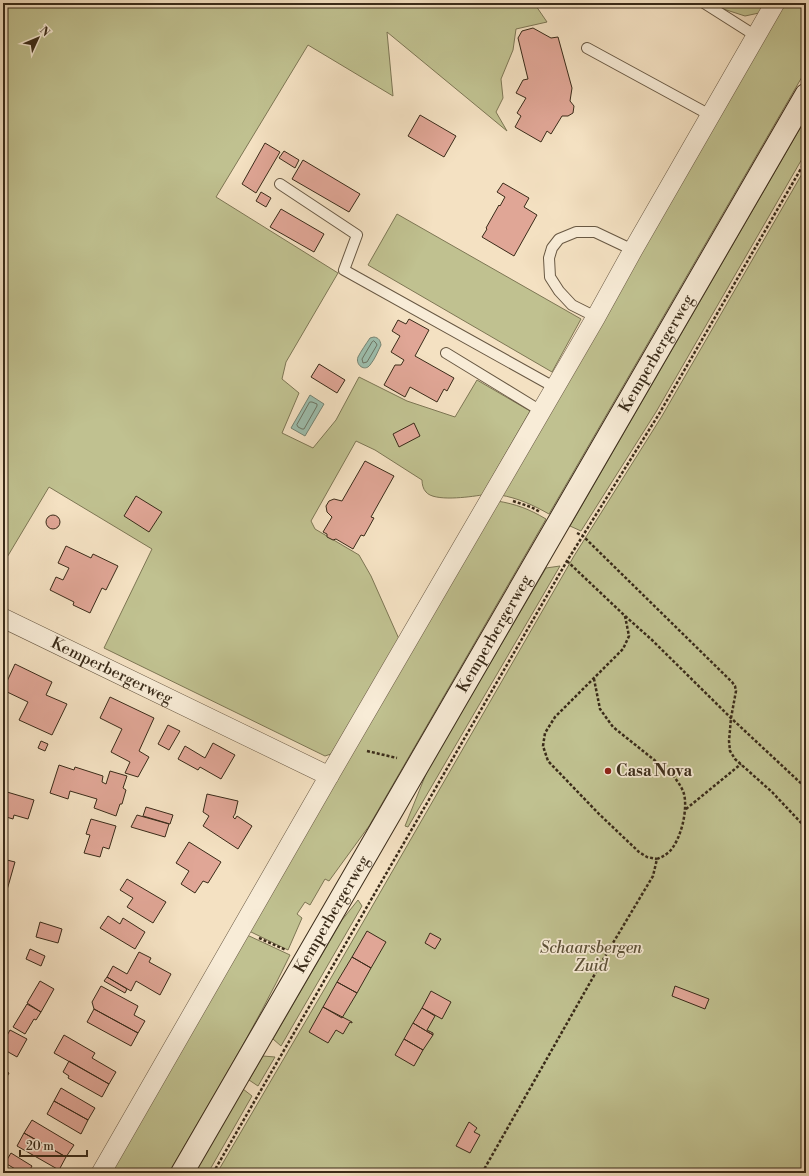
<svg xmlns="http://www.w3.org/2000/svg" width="809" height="1176" font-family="'Libre Bodoni',serif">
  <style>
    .green { fill: #c0c190; stroke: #7d7654 }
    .water { fill: #9dbead; stroke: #758372 }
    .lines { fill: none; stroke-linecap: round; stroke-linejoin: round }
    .shore { stroke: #6c7463; stroke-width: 1 }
    .building { fill: #e0a696; stroke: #3a2b19 }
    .service-casing { stroke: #685843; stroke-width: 12 }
    .minor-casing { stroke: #685843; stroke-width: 20 }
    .secondary-casing { stroke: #3a2b19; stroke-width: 24 }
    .path { stroke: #3a2b19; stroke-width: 2.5; stroke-dasharray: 3 2; stroke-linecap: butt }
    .service { stroke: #f8ecd7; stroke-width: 10 }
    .minor { stroke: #f8ecd7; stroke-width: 19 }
    .secondary { stroke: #f8ecd7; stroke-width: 22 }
    .poi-dot { fill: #8f2418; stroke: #f8ecd7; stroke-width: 1.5 }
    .labels { text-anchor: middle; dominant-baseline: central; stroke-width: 3.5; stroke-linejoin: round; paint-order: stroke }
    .street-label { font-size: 16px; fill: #3a2b19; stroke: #f8ecd7 }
    .poi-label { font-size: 16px; font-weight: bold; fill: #3a2b19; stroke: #f8ecd7; text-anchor: start }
    .park-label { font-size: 16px; font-style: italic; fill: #5c5037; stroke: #f8ecd7 }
  </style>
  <rect width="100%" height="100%" fill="#f4e1c2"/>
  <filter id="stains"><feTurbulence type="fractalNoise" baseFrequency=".005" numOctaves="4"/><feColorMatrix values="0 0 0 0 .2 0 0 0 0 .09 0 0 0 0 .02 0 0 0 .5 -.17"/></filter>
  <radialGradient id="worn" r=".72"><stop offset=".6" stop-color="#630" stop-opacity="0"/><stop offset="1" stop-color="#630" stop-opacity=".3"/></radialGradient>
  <path class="green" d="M 3,3 L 534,3 L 547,22 L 516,29 L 513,50 L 501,79 L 503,98 L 496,112 L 507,131 L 387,32 L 393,96 L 308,45 L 216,197 L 338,273 L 286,362 L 282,379 L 299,393 L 282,433 L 313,448 L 336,420 L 359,377 L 407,401 L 455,417 L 477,380 L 530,411 L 482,495 C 469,497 434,502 426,492 C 423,489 422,484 422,480 L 375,450 L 356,441 L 311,521 L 315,529 L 359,555 L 371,576 L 399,639 L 331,754 L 325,756 L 104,648 L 152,549 L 49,487 L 3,564 Z
    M 707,3 L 764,3 L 759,13 L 745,16 L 711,5 Z
    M 784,3 L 806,3 L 806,70 L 549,514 C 533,505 518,498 500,495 Z
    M 806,118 L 806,152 L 656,412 L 581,531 L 570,526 Z
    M 806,167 L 806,1173 L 217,1173 L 328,983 L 574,556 L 662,416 Z
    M 397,214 L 581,319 L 552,372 L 368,265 Z
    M 497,501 C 516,504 529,509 546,519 L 369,826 L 329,881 L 325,879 L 310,905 L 305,902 L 297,914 L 302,918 L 288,950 L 249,931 Z
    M 560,566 L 408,827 L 405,826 L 428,769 L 546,568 Z
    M 358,900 L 362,906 L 281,1046 L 273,1039 L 342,920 Z
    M 247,935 L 290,955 C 254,1030 210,1101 169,1173 L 111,1173 Z
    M 263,1056 L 275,1057 L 258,1086 L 249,1080 Z
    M 243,1089 L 252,1096 L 208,1173 L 194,1173 Z"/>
  <path class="water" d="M 374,337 C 379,338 380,340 381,345 C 378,351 375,359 370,365 C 365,372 355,365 358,357 C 361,351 366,344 370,338 Z
    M 310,395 L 324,404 L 305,436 L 291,428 Z"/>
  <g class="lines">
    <path class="shore" d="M 374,341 L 376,343 L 377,345 L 367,362 L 363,363 L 362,359 L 372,342 Z
      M 310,402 L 312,402 L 317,404 L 317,406 L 304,429 L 302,429 L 298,427 L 297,425 Z"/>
  </g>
  <path class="building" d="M 533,28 L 551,38 L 558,37 L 572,88 L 570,101 L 574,106 L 573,113 L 568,116 L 562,116 L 551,134 L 547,131 L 541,142 L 515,127 L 521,116 L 517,113 L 526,98 L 516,93 L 523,80 L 528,79 L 518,38 L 522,31 Z
    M 420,115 L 456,136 L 444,157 L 408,136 Z
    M 265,143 L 280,152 L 256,193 L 242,184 Z
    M 284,151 L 299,160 L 295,168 L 279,158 Z
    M 303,160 L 360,194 L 349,212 L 292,179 Z
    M 503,183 L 529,198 L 524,207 L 537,215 L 514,256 L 482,237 L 487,229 L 486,228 L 499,205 L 500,206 L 505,197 L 497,192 Z
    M 261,192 L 271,198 L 266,207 L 256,201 Z
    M 281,209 L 324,234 L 314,252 L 270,227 Z
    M 409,319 L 429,330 L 415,356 L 454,378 L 447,391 L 444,389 L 437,402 L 410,387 L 405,397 L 384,385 L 395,365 L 401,365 L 404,360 L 391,352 L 400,336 L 392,331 L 398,320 L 406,324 Z
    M 319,364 L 345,380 L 337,393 L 311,377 Z
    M 414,423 L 420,436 L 399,447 L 393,434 Z
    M 365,461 L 394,476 L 371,517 L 374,518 L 364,536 L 361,535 L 353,549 L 336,539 L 333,540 L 327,537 L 327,534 L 323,532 L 332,517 L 327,512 L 326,506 L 329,501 L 334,499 L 342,501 Z
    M 136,496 L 162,512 L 149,532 L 124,516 Z
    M46 522a7 7 0 1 1 14 0a7 7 0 1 1-14 0Z
    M 66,546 L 91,558 L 93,554 L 118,566 L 106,590 L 102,588 L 90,613 L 73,605 L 74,602 L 50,590 L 56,577 L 63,580 L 69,568 L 58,563 Z
    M 15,664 L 52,682 L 46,695 L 67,704 L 52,735 L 19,720 L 28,702 L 3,690 Z
    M 110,697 L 154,718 L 139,751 L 149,757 L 138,777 L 125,773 L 130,762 L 111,752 L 122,729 L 100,718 Z
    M 168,725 L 180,731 L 169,750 L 158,744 Z
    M 41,741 L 48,744 L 45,751 L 38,748 Z
    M 213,743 L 235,755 L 221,779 L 200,767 L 198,770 L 178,759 L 185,746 L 205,758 Z
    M 59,765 L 74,770 L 75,767 L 103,776 L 102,782 L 106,784 L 110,771 L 127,776 L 123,788 L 126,790 L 122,804 L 120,804 L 116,816 L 94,808 L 97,799 L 70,791 L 68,799 L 50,793 Z
    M 3,788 L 7,789 L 7,792 L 34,800 L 28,819 L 14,815 L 13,819 L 3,816 Z
    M 207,794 L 238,801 L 235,814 L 233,817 L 235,819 L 237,816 L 252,826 L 238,849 L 203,826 L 209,816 L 203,812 Z
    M 146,807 L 173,815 L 170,824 L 143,816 Z
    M 137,815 L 169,824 L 165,837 L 131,827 Z
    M 91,819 L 116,826 L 109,849 L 103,847 L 100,857 L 84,853 L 90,835 L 86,834 Z
    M 189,842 L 221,862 L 208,883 L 203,881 L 195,893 L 181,884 L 189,871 L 176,863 Z
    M 3,859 L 15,862 L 7,890 L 3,888 Z
    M 127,879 L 166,902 L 153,923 L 127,907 L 133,898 L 120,890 Z
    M 108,916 L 120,924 L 123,918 L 145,932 L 135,949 L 100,928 Z
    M 40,922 L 62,929 L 58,943 L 36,937 Z
    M 367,931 L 386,942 L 371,968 L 352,957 Z
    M 430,933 L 441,939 L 435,949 L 425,943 Z
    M 30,949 L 45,956 L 41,966 L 26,959 Z
    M 139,952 L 151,958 L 149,962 L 171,974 L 160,995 L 136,981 L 131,991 L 107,977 L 113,966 L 127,974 Z
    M 352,957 L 371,968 L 357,993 L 337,982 Z
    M 107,977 L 127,989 L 125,993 L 104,981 Z
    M 40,981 L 54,989 L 41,1012 L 27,1003 Z
    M 337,982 L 357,993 L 342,1018 L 323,1007 Z
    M 101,986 L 138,1006 L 134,1015 L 145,1021 L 138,1033 L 94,1009 L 92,1002 Z
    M 675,986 L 709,999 L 705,1009 L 672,996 Z
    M 431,991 L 451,1002 L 442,1019 L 422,1008 Z
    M 27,1004 L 41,1012 L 36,1020 L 34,1019 L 25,1034 L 13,1027 Z
    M 323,1007 L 352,1022 L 352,1023 L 350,1022 L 343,1034 L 336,1030 L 328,1043 L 309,1032 Z
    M 422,1008 L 435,1016 L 427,1030 L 433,1033 L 433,1035 L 413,1023 Z
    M 94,1009 L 138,1033 L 131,1046 L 87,1022 Z
    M 413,1023 L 433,1035 L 423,1050 L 404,1039 Z
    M 10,1030 L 27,1039 L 17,1057 L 3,1049 L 3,1043 Z
    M 64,1035 L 95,1053 L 92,1058 L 116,1072 L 109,1084 L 54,1053 Z
    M 404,1039 L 423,1050 L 414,1066 L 395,1055 Z
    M 69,1061 L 109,1084 L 102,1097 L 68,1078 L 69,1076 L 63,1072 Z
    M 3,1070 L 9,1073 L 3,1084 Z
    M 61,1088 L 95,1108 L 88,1120 L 54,1101 Z
    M 54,1101 L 88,1120 L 81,1134 L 47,1114 Z
    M 32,1120 L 74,1145 L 66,1157 L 24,1133 Z
    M 469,1122 L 477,1128 L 474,1132 L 480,1135 L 470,1153 L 456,1146 Z
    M 24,1133 L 66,1157 L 59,1170 L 17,1146 Z
    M 11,1153 L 32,1166 L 28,1173 L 15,1173 L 17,1170 L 5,1163 Z"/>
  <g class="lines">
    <defs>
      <path id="service" d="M 704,3 L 756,36
        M 587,48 L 710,115
        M 280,184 L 357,235 L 344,270 L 554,387
        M 596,317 L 572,305 L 559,291 L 550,277 L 549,258 L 552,248 L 559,239 L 576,232 L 595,232 L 633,250
        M 446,353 L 541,411"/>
      <g id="minor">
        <path id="s1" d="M 3,618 L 329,776"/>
        <path d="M 101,1173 L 329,776 L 596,317 L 633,250 L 775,3"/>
      </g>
      <g id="secondary">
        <path id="s2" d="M 182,1173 L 806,95"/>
      </g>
    </defs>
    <use href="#service" class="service-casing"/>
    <use href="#minor" class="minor-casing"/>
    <use href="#secondary" class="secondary-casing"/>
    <path class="path" d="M 513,501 L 531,507 L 540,512
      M 577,533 L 583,536 L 732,682 L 735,686 L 736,691 L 731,718 L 729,741 L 730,751 L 735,759 L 772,792 L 806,828
      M 567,561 L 624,615 L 652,640 L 731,718 L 806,788
      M 625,616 L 629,636 L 623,649 L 555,717 L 545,733 L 543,746 L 548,761 L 599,814 L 639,852 L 647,857 L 657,859
      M 367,751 L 397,758
      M 686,809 L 741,764
      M 259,938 L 286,950
      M 213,1173 L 567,561 L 659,414 L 806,160
      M 482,1173 L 604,958 L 653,876 L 657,859 C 662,857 666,855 670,851 C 681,839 688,810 684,794 C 682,787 677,781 673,775 L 613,727 L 600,709 L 594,679"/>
    <use href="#service" class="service"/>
    <use href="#minor" class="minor"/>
    <use href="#secondary" class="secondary"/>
  </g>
  <circle class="poi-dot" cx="608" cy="771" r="4"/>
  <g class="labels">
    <g class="street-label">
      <text stroke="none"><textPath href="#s2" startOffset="947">Kemperbergerweg</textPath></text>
      <text stroke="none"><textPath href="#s2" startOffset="623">Kemperbergerweg</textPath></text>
      <text stroke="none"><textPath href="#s1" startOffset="121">Kemperbergerweg</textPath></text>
      <text stroke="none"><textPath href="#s2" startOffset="299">Kemperbergerweg</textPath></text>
    </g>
    <g class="poi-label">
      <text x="616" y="771">Casa Nova</text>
    </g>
    <g class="park-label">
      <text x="591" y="948">Schaarsbergen<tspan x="591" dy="18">Zuid</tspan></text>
    </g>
  </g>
  <rect width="809" height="1176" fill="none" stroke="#f4e1c2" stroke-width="16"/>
  <rect x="4" y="4" width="801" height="1168" fill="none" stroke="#3a2b19" stroke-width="2"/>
  <rect x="8" y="8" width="793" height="1160" fill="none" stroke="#3a2b19"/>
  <g transform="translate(38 38) rotate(46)" stroke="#f8ecd7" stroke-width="3" paint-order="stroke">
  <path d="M0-3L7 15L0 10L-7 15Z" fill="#3a2b19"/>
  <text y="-6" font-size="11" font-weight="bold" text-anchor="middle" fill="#3a2b19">N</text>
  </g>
  <path d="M20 1150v6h67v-6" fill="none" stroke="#3a2b19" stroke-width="2"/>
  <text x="26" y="1150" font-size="12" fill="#3a2b19" stroke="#f8ecd7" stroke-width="3" paint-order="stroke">20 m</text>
  <rect width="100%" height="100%" filter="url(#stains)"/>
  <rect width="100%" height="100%" fill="url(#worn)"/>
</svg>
